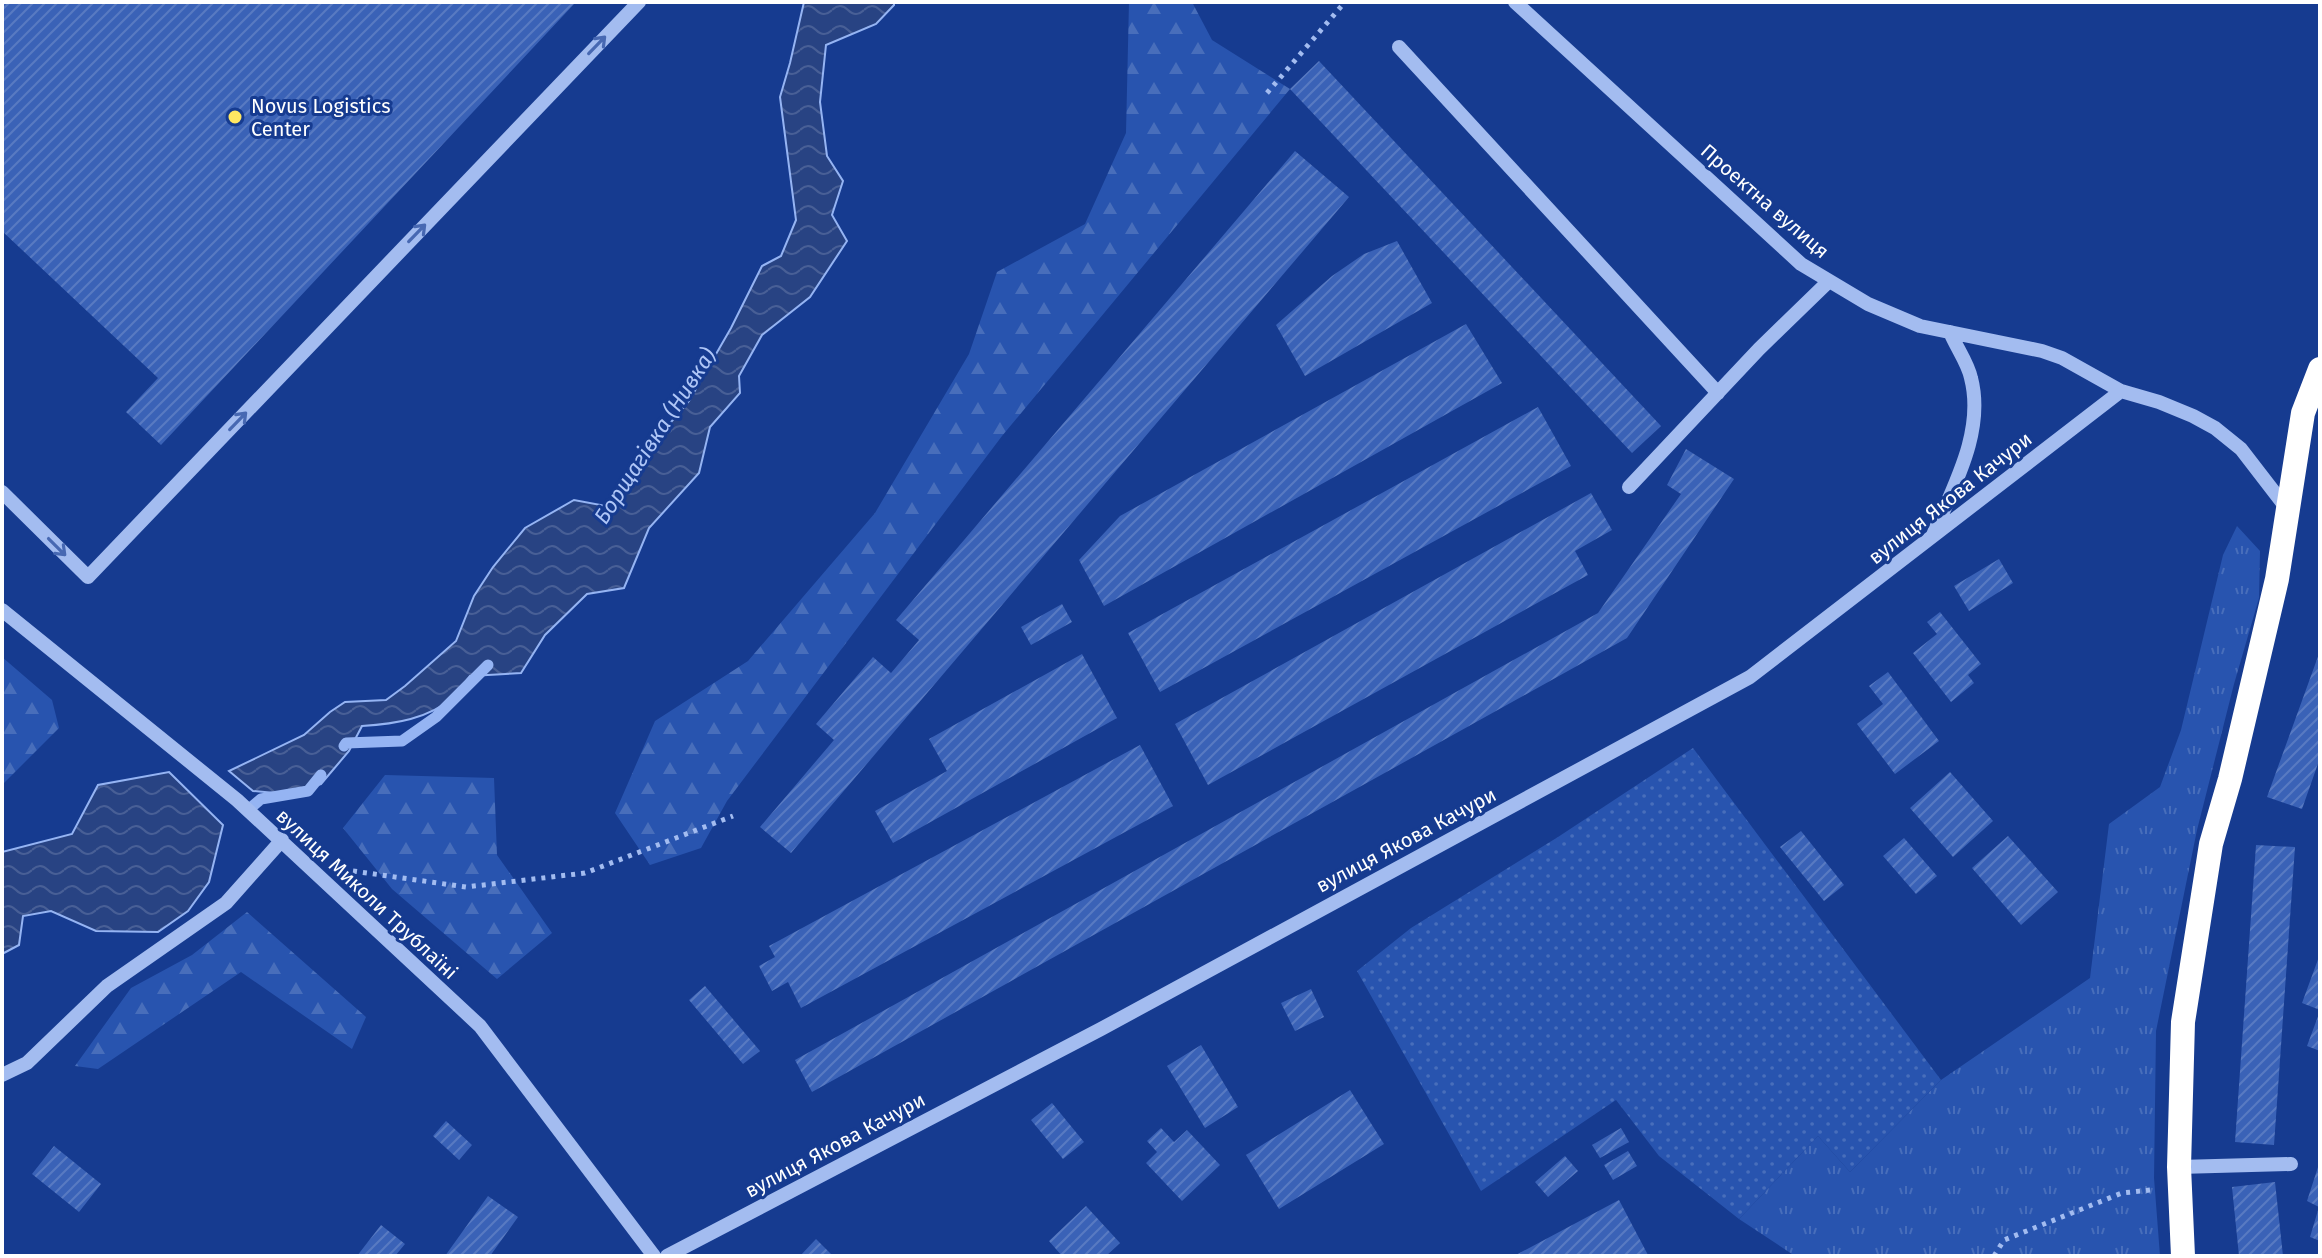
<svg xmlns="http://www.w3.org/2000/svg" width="2322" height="1258" font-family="'Fira Sans',sans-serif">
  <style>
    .grass { fill: url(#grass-tufts) }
    .forest { fill: url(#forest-firs) }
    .garden { fill: url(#garden-dots) }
    .water { fill: url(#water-waves); stroke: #95b4f3; stroke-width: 2 }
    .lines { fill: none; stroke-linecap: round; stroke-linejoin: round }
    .stream { stroke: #95b4f3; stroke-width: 11 }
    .building { fill: url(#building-hatch) }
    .path { stroke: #a3bcf0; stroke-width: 5; stroke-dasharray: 4 6; stroke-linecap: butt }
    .minor { stroke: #a3bcf0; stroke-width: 14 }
    .highway { stroke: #fff; stroke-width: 24 }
    .oneway { stroke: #4768b2 }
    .poi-dot { fill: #ffe762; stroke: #163b90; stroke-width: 3 }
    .labels { text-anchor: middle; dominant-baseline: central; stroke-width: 6; stroke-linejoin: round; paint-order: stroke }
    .poi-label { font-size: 20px; fill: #fff; stroke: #163b90; text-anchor: start }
    .street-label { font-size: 20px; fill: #fff; stroke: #163b90 }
    .water-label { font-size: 22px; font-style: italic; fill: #afc6f7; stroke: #163b90 }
  </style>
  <defs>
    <pattern id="grass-tufts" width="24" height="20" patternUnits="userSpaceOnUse" patternTransform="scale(2)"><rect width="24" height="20" fill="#2854af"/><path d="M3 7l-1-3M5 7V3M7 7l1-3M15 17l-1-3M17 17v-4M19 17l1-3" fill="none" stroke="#486ebb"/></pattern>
    <pattern id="forest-firs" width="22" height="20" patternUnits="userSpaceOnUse" patternTransform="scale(2)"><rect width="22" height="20" fill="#2854af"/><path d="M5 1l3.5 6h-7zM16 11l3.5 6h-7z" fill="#486ebb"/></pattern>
    <pattern id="garden-dots" width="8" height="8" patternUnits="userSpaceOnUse" patternTransform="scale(2)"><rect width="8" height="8" fill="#2854af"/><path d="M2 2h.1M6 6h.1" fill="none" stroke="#486ebb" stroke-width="1.8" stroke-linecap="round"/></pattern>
    <pattern id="water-waves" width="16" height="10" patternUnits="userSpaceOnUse" patternTransform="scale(2)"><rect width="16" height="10" fill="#284383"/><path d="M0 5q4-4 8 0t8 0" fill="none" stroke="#485f96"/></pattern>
    <pattern id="building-hatch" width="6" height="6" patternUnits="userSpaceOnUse" patternTransform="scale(2)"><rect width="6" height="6" fill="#3a62b7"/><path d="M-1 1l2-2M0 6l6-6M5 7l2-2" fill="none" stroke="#587ac2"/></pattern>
  </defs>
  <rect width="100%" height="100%" fill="#163b90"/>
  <path class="grass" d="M 2237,526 L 2260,551 L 2259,598 L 2234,684 L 2197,830 L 2156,1031 L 2154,1178 L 2160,1256 L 1795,1256 L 1739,1219 L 1818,1136 L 1850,1172 L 1941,1080 L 2090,978 L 2109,824 L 2160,787 L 2181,730 L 2223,555 Z"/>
  <path class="forest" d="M 1129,2 L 1192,2 L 1212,40 L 1290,89 L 1002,436 L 727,801 L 701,848 L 650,865 L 615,813 L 655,721 L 748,661 L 875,513 L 969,354 L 997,272 L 1085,224 L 1126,133 Z
    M 2,657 L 52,700 L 59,728 L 2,785 Z
    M 385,775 L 494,778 L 497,855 L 552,933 L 497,979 L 392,889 L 343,828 Z
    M 247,912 L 366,1017 L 352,1049 L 241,972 L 98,1069 L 75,1066 L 131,988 L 192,955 Z"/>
  <path class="garden" d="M 1693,748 L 1941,1080 L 1850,1172 L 1818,1136 L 1739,1219 L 1659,1156 L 1616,1100 L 1481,1191 L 1357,971 L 1411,928 L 1558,837 Z"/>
  <path class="water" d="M 804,2 L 894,2 L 894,5 L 876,24 L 826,45 L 820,102 L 827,156 L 843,181 L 832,215 L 847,241 L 810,297 L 762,335 L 739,376 L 740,393 L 710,427 L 699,473 L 649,528 L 624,588 L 587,594 L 545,635 L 521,673 L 470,676 C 465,682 460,691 454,697 C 428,719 395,724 362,726 L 349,751 L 321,784 L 286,794 L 253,791 L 229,771 L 304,735 L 330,712 L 345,702 L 386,700 L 405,686 L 456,641 L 474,596 L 493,567 L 525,528 L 574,500 L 611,507 L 638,479 L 660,435 L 689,401 L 731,328 L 762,266 L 781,256 L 796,220 L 780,97 L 790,63 Z
    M 169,772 L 223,825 L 209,882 L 188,911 L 158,932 L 96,931 L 51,911 L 23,916 L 19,945 L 2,954 L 2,852 L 72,834 L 98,785 Z"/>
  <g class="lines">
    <path class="stream" d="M 344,746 L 346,743 L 402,741 L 436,717 L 488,665
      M 248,810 L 261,799 L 308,791 L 321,775"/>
  </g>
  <path class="building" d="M 2,2 L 576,2 L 161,445 L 126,412 L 158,378 L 2,231 Z
    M 1319,61 L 1661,426 L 1632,453 L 1290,89 Z
    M 1295,151 L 1349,197 L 791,853 L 760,827 L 834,740 L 816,724 L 873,657 L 891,673 L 919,640 L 896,620 Z
    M 1397,241 L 1432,303 L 1305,376 L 1276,325 L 1332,276 L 1364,254 Z
    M 1466,324 L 1502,383 L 1104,606 L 1079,560 L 1120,516 Z
    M 1538,407 L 1571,466 L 1160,692 L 1128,633 Z
    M 1686,449 L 1734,479 L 1627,638 L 812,1092 L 795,1060 L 1598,613 L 1681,494 L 1667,485 Z
    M 1591,493 L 1612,530 L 1575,551 L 1588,575 L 1208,785 L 1175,724 Z
    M 1999,559 L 2013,583 L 1969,611 L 1954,586 Z
    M 1062,604 L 1072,622 L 1031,645 L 1021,627 Z
    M 1940,612 L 1981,664 L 1968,675 L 1974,683 L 1951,702 L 1913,653 L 1937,634 L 1927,622 Z
    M 2320,651 L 2320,758 L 2302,809 L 2267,797 Z
    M 1082,654 L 1117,718 L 893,843 L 875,811 L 947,771 L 929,739 Z
    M 1888,672 L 1939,741 L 1895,774 L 1857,724 L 1883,704 L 1869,686 Z
    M 1140,745 L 1173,806 L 801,1008 L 788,982 L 772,991 L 759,966 L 775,957 L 769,946 Z
    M 1950,772 L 1993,821 L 1953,857 L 1910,808 Z
    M 1801,831 L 1844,885 L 1824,901 L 1780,847 Z
    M 2008,836 L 2058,892 L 2021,925 L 1972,868 Z
    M 1904,838 L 1937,876 L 1916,894 L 1883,856 Z
    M 2256,845 L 2295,847 L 2274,1145 L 2235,1142 Z
    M 2320,954 L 2320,1010 L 2302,1003 Z
    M 705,986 L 760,1051 L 743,1064 L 689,1000 Z
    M 1311,989 L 1324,1017 L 1295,1031 L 1281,1003 Z
    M 2320,1011 L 2320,1051 L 2307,1046 Z
    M 1201,1045 L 1238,1107 L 1205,1128 L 1167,1066 Z
    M 1350,1090 L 1384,1144 L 1279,1209 L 1246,1155 Z
    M 1052,1103 L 1084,1142 L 1063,1159 L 1031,1120 Z
    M 446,1121 L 472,1145 L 459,1160 L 433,1136 Z
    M 1161,1128 L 1174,1142 L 1187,1130 L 1220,1165 L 1182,1201 L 1146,1163 L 1157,1152 L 1147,1141 Z
    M 1621,1128 L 1629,1142 L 1600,1158 L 1592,1145 Z
    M 54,1146 L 101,1184 L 79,1212 L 32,1174 Z
    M 1628,1151 L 1637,1166 L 1613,1180 L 1604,1165 Z
    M 1565,1156 L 1578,1171 L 1548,1197 L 1535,1182 Z
    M 2319,1164 L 2320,1164 L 2320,1241 L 2310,1237 L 2319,1207 L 2307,1201 Z
    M 2275,1182 L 2283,1256 L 2239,1256 L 2232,1187 Z
    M 488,1196 L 518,1217 L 490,1256 L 445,1256 Z
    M 1619,1200 L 1648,1255 L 1646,1256 L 1514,1256 Z
    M 1086,1206 L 1120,1243 L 1106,1256 L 1062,1256 L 1049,1241 Z
    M 381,1225 L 405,1244 L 395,1256 L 357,1256 Z
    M 816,1239 L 833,1256 L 800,1256 Z"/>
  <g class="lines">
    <path class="path" d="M 1267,93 L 1345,2
      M 353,871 L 466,887 L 585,873 L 733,816
      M 1994,1256 L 2004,1240 L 2122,1193 L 2151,1190"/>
    <path class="minor" d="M 1515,2 L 1801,264 L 1868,304 L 1920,326 L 2042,351 L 2062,358 L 2121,391 L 2159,402 L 2193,416 L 2215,428 L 2241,449 L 2288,510
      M 1399,47 L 1718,393
      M 1629,487 L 1759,349 L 1828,282
      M 2,492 L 88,577 L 639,2
      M 1933,535 C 1953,487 1985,432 1971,378 C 1968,363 1956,347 1950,332
      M 2,610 L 237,800 L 480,1026 L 654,1256
      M 2,1075 L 27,1063 L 107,986 L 226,903 L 282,840
      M 2179,1167 L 2291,1164
      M 667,1256 L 1101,1029 L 1750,677 L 2121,391"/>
    <path class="highway" d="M 2183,1256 L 2179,1167 L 2183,1022 L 2211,844 L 2230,779 L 2277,579 L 2303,413 L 2320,369"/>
  </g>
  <defs><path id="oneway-shaft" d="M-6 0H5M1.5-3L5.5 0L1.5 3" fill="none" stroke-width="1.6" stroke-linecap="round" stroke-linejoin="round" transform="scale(2)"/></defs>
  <g class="oneway">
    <use href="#oneway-shaft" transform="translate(597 45) rotate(-46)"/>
    <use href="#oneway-shaft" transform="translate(417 233) rotate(-46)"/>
    <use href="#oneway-shaft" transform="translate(238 421) rotate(-46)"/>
    <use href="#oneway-shaft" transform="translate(57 547) rotate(45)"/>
  </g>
  <circle class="poi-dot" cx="235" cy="117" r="8"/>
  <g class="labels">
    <g class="poi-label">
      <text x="251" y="106">Novus Logistics<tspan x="251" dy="23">Center</tspan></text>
    </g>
    <g class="street-label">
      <text transform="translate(1765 201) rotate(41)">Проектна вулиця</text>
      <text transform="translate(1950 498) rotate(-38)">вулиця Якова Качури</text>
      <text transform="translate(1406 840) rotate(-28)">вулиця Якова Качури</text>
      <text transform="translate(367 894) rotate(43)">вулиця Миколи Трублаїні</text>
      <text transform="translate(835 1145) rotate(-28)">вулиця Якова Качури</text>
    </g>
    <g class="water-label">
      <text transform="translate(655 436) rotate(-57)">Борщагівка (Нивка)</text>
    </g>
  </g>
  <rect width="2322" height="1258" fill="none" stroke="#ffffff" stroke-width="8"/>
</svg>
